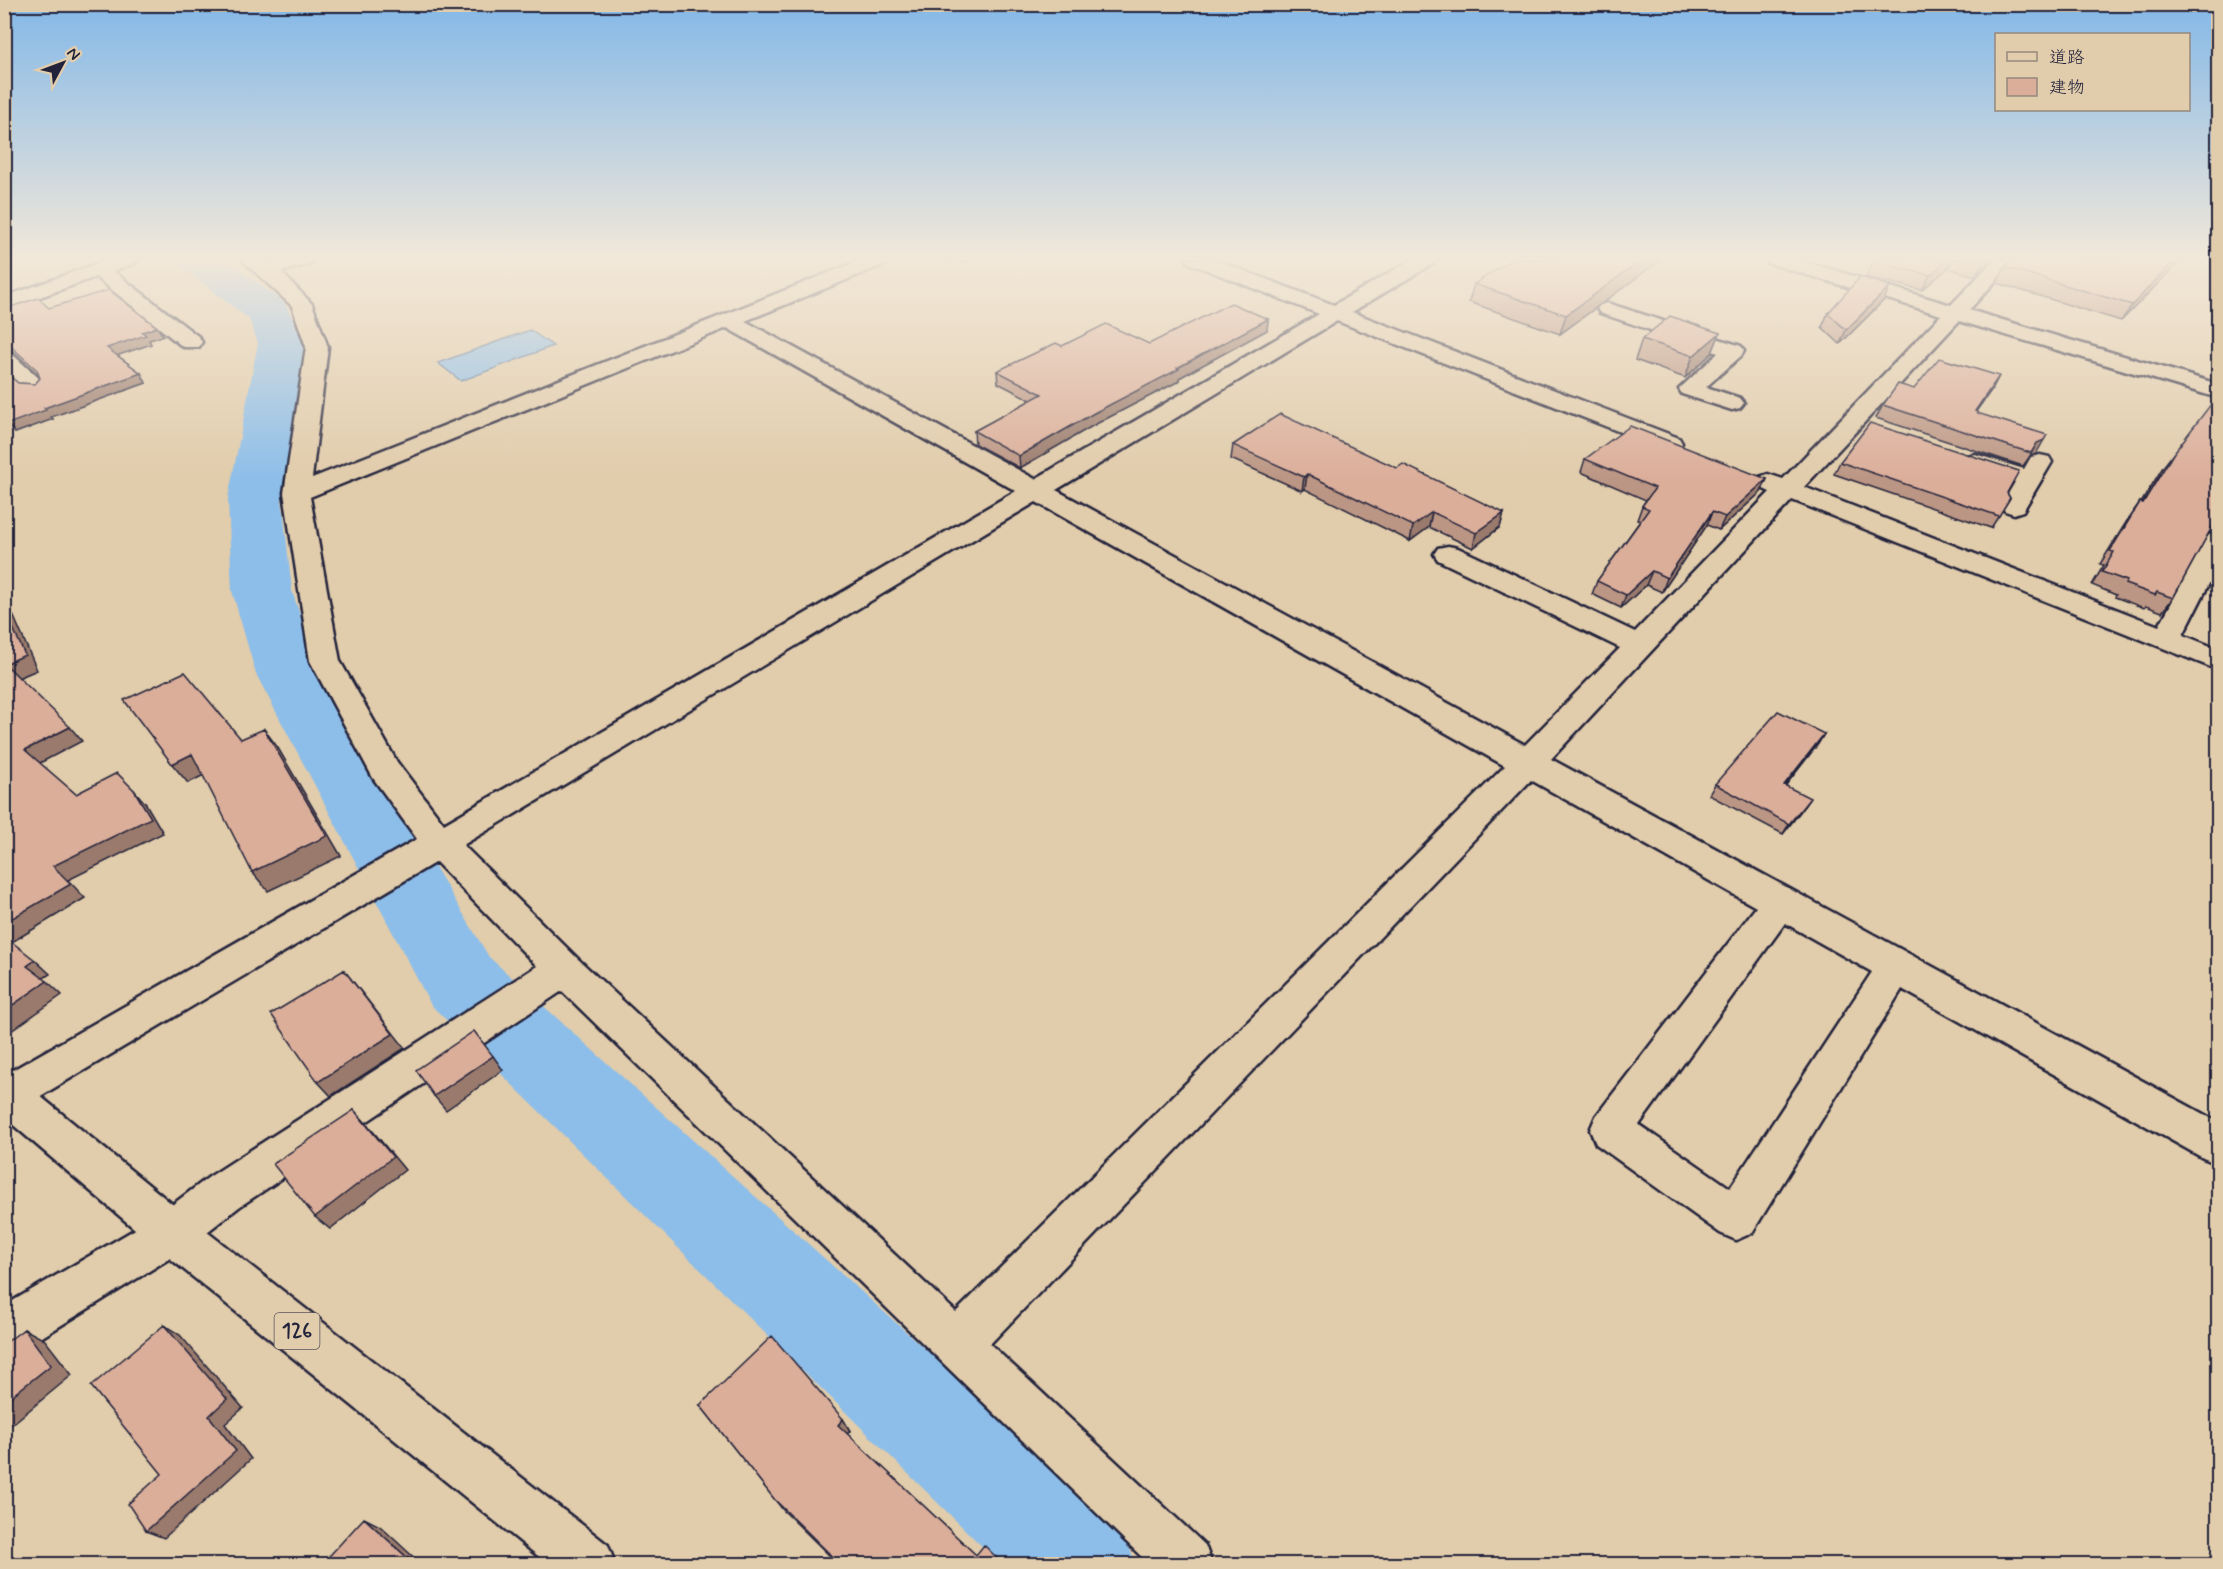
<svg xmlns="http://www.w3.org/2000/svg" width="2223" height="1569" font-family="Mynerve,'Klee One',sans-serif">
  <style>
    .water { fill: #8dbee9; stroke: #6280a3; stroke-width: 1.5 }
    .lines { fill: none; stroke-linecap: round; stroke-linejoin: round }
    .river { fill: #8dbee9; fill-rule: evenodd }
    .minor-casing { stroke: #22223b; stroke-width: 5 }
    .highway-casing { stroke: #22223b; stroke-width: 5 }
    .minor { fill: #e1ccab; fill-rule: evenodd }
    .highway { fill: #e1ccab; fill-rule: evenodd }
    .wall { fill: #bc9684; stroke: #22223b; stroke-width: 1.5 }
    .shaded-wall { fill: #997a6c; stroke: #22223b; stroke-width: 1.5 }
    .building { fill: #dbae9a; stroke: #22223b; stroke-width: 1.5 }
    .labels { text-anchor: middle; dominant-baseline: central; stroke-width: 6; stroke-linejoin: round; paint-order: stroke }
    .shield { fill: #e1ccab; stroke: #5b555d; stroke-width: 1.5 }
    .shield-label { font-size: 21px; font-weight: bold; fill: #22223b }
  </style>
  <rect width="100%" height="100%" fill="#e1ccab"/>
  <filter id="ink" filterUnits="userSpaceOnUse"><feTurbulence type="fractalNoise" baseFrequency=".0167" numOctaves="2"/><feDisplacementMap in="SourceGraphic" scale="12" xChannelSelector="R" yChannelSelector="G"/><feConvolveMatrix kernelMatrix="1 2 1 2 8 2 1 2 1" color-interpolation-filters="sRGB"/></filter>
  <g filter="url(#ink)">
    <path class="water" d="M 530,330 L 553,346 L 461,381 L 438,363 Z"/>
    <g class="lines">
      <path class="river" d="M 177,259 L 225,259 L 285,303 L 304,343 L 282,499 L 292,591 L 320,674 L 489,957 L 1120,1524 L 1136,1564 L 1000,1564 L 431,1005 L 256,674 L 232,591 L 228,499 L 258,343 L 249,319 L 183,268 Z"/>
      <defs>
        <path id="minor" d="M 110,259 L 138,259 L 135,263 L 113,271 L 199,337 L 202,342 L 199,347 L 183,347 L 96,277 L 4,310 L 4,297 Z
          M 241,259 L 264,259 L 270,263 L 283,259 L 314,259 L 311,263 L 281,272 L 312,304 L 328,347 L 312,478 L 864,259 L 891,259 L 888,263 L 745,321 L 1035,479 L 1319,314 L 1189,263 L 1186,259 L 1213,259 L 1334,305 L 1413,259 L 1437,259 L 1434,263 L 1352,312 L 1679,438 L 1682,443 L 1679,448 L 1670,450 L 1661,448 L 1337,321 L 1056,490 L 1525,745 L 1620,648 L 1438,560 L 1434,554 L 1438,548 L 1448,546 L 1458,548 L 1635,632 L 1770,492 L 1759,487 L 1755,482 L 1759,477 L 1768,474 L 1783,479 L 1941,315 L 1768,263 L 1765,259 L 1796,259 L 1951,305 L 1995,259 L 2016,259 L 1969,310 L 2218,384 L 2218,398 L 1959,321 L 1804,487 L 2159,626 L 2205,541 L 2209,535 L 2218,533 L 2218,566 L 2183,635 L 2218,649 L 2218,670 L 1792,500 L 1551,759 L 2218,1122 L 2218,1164 L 2203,1158 L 1902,989 L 1752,1233 L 1736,1240 L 1720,1233 L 1596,1144 L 1590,1130 L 1596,1116 L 1756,907 L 1531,780 L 990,1344 L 1205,1545 L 1212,1564 L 1149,1564 L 562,991 L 239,1207 L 188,1247 L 21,1350 L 4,1356 L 4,1306 L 156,1217 L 209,1177 L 537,966 L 436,862 L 22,1107 L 4,1111 L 4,1075 L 417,839 L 373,778 L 310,661 L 284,493 L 306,347 L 292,306 ZM 727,328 L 1016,491 L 444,824 L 397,762 L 340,661 L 310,497 ZM 1036,502 L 1505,766 L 956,1312 L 577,958 L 463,845 ZM 1785,923 L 1872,972 L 1730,1188 L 1639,1125 Z
          M 1607,303 L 1741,346 L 1744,351 L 1741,356 L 1706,387 L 1740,398 L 1744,403 L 1740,408 L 1732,410 L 1682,394 L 1679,389 L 1718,353 L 1600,313 L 1597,309 L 1600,305 Z
          M 4,352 L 12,354 L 42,381 L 45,386 L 42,391 L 26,391 L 4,371 Z
          M 1975,454 L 2024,469 L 2031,457 L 2040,455 L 2049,457 L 2052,462 L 2023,511 L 2014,514 L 2005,511 L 2001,506 L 2015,482 L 1966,466 L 1963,461 L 1966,456 Z"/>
        <path id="highway" d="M 4,1073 L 18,1078 L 188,1217 L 608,1545 L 615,1564 L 548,1564 L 156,1247 L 4,1117 Z"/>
      </defs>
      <use href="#minor" class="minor-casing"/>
      <use href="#highway" class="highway-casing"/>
      <use href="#minor" class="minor"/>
      <use href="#highway" class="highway"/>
    </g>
    <path class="wall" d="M 955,259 L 972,259 L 963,263 Z
      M 1662,259 L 1560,334 L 1469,302 L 1474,284 Z
      M 1875,259 L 1992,259 L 1975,276 L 1948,268 L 1922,290 L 1866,277 L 1873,262 Z
      M 2013,259 L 2182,259 L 2121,321 L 1997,283 L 2005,267 Z
      M 1884,300 L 1840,344 L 1822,327 L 1828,313 Z
      M 49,308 L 163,336 L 149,340 L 151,344 L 117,355 L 141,373 L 146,383 L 51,417 L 53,419 L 15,433 L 4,423 L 4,371 L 18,383 L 35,384 L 40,378 L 40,376 L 14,352 L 4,351 L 4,309 Z
      M 1268,319 L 1267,330 L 1179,378 L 1179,381 L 1094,425 L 1020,468 L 975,444 L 974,431 L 1031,400 L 998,383 L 997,371 L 1062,346 L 1149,344 Z
      M 1642,339 L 1712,353 L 1685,378 L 1635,360 Z
      M 1999,376 L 1992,389 L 1976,411 L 1977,414 L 2036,454 L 2030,456 L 2023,466 L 1876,418 L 1883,405 L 1914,389 Z
      M 1233,445 L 1397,468 L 1504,513 L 1500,527 L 1473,548 L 1429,527 L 1410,541 L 1305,489 L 1302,491 L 1231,459 Z
      M 2173,454 L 2173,598 L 2162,612 L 2146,606 L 2144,608 L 2115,597 L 2116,595 L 2092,585 L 2104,565 L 2100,564 L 2130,516 L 2140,502 L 2141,503 L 2163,467 Z
      M 1585,459 L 1767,479 L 1761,492 L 1719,530 L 1707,525 L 1662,592 L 1646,585 L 1621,608 L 1592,594 L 1597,581 L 1640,521 L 1637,520 L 1642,506 L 1646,500 L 1581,472 Z
      M 1840,462 L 2007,493 L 2010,498 L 1991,528 L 1834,474 Z
      M 1824,734 L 1818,744 L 1786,785 L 1803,808 L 1783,834 L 1709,795 L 1715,784 Z
      M 700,1405 L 843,1419 L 850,1431 L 847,1434 L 976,1555 L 1003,1564 L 838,1564 L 783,1510 Z"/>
    <path class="shaded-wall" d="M 946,259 L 953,259 L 946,262 Z
      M 963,259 L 972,259 L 963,263 Z
      M 1643,259 L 1662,259 L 1560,334 L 1566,315 Z
      M 1948,259 L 1953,259 L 1948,268 L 1922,290 L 1930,275 Z
      M 1985,259 L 1992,259 L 1975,276 L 1984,261 Z
      M 2176,259 L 2182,259 L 2121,321 L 2132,305 Z
      M 1890,286 L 1884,300 L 1840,344 L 1846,330 Z
      M 1268,319 L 1267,330 L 1179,378 L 1179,381 L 1094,425 L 1020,468 L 1019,456 L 1094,413 Z
      M 157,327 L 163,336 L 149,340 L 151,344 L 113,357 L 107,348 L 142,332 Z
      M 1720,333 L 1712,353 L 1685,378 L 1693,356 Z
      M 141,373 L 146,383 L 51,417 L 53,419 L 15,433 L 8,424 L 44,408 Z
      M 1999,376 L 1992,389 L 1967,424 L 1975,411 Z
      M 2044,440 L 2036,454 L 2030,456 L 2037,443 Z
      M 1307,474 L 1305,489 L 1302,491 L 1304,477 Z
      M 1767,479 L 1761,492 L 1719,530 L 1725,517 Z
      M 1432,512 L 1429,527 L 1410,541 L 1413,526 Z
      M 1712,512 L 1707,525 L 1662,592 L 1667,578 Z
      M 1504,513 L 1500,527 L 1473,548 L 1476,533 Z
      M 1652,571 L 1646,585 L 1621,608 L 1626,595 Z
      M 4,594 L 37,670 L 18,678 L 5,664 Z
      M 70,727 L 82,741 L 38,764 L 25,750 Z
      M 264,729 L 278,748 L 341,856 L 268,891 L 252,872 Z
      M 1824,734 L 1818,744 L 1778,795 L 1784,785 Z
      M 192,754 L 208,773 L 188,783 L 172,764 Z
      M 134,790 L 146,804 L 163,833 L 68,880 L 85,898 L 12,942 L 4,936 L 4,923 L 53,866 Z
      M 1810,798 L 1803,808 L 1783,834 L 1789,824 Z
      M 35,960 L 50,974 L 42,979 L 27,966 Z
      M 344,970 L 405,1048 L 331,1096 L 318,1082 Z
      M 47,981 L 62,995 L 4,1036 L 4,1011 Z
      M 493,1056 L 503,1070 L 446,1110 L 434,1096 Z
      M 354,1110 L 367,1124 L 405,1170 L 330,1229 L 315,1217 Z
      M 164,1325 L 180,1335 L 243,1408 L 225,1424 L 251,1459 L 164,1538 L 146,1531 L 209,1416 Z
      M 24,1329 L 45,1340 L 72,1375 L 5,1430 L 4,1402 Z
      M 843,1419 L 850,1431 L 844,1437 L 838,1425 Z
      M 364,1518 L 380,1526 L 421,1564 L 414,1564 Z"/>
    <path class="building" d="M 1512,259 L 1643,259 L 1566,315 L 1474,284 Z
      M 1875,259 L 1948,259 L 1930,275 L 1873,262 Z
      M 2013,259 L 2176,259 L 2132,305 L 2005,267 Z
      M 1860,277 L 1890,286 L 1846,330 L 1828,313 Z
      M 109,290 L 157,327 L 142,332 L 146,335 L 107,348 L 141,373 L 44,408 L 46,410 L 8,424 L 4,420 L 4,371 L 18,383 L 35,384 L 40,378 L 37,370 L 7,343 L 4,343 L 4,309 L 38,298 L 49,308 Z
      M 1231,303 L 1268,319 L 1177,368 L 1179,369 L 1094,413 L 1019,456 L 974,431 L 1042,394 L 997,371 L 1056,343 L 1062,346 L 1106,324 L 1149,344 Z
      M 1670,316 L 1720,333 L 1693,356 L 1642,339 Z
      M 1939,358 L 1999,376 L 1975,411 L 1978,412 L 1977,413 L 2047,435 L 2044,440 L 2037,443 L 2031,453 L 1883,405 L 1898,384 L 1914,389 Z
      M 2215,399 L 2218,400 L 2218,516 L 2173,598 L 2157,592 L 2155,595 L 2125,584 L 2127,581 L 2102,572 L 2114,552 L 2110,551 L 2140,502 L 2143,503 L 2173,454 Z
      M 1280,414 L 1397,468 L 1403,464 L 1504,513 L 1476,533 L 1432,512 L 1413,526 L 1307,474 L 1304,477 L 1233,445 Z
      M 1870,423 L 2019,471 L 2007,493 L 2010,498 L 1999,516 L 1840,462 Z
      M 1630,426 L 1767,479 L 1725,517 L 1712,512 L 1667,578 L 1652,571 L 1626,595 L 1597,581 L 1649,509 L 1642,506 L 1655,488 L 1585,459 Z
      M 4,608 L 25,655 L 5,664 L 70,727 L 25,750 L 76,794 L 117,773 L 134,790 L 151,818 L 53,866 L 71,884 L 4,923 Z
      M 185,672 L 241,739 L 264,729 L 327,836 L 252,872 L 192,754 L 172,764 L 124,700 Z
      M 1778,711 L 1824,734 L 1784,785 L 1810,798 L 1789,824 L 1715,784 Z
      M 4,936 L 35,960 L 27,966 L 47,981 L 4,1011 Z
      M 344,970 L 393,1034 L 318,1082 L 271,1014 Z
      M 474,1031 L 493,1056 L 434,1096 L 416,1070 Z
      M 354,1110 L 393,1157 L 315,1217 L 273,1164 Z
      M 164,1325 L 227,1399 L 209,1416 L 236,1451 L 146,1531 L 128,1504 L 162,1474 L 91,1386 Z
      M 24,1329 L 51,1365 L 4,1402 L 4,1344 Z
      M 772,1336 L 843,1419 L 838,1425 L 976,1555 L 984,1545 L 1003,1564 L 840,1564 L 775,1500 L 700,1405 Z
      M 364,1518 L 414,1564 L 322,1564 Z"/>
  </g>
  <linearGradient id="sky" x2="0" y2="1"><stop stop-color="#83b8e8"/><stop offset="0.54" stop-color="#f2e8d9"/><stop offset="1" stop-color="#f2e8d9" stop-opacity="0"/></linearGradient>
  <rect width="2223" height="479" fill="url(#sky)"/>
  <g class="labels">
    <rect class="shield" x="274.5" y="1313" width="45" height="36" rx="4.5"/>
    <g class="shield-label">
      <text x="297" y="1331">126</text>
    </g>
  </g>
  <rect width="2223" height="1569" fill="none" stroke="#e1ccab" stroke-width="24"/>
  <rect x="12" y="12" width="2199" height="1545" fill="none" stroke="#22223b" stroke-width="2" filter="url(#ink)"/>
  <rect x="1995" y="33" width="195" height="78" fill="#e1ccab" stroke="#95887e" stroke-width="1.5"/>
  <rect x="2007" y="52" width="30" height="9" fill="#e1ccab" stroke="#95887e" stroke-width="1.5"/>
  <text x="2049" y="63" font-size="18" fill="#22223b">道路</text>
  <rect x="2007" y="78" width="30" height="18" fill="#dbae9a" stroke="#95887e" stroke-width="1.5"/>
  <text x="2049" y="93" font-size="18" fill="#22223b">建物</text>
  <g transform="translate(63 63) rotate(49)" stroke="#e1ccab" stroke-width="4.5" paint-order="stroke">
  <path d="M0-4.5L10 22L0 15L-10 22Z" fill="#22223b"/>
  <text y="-9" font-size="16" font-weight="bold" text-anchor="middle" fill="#22223b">N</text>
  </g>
</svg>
